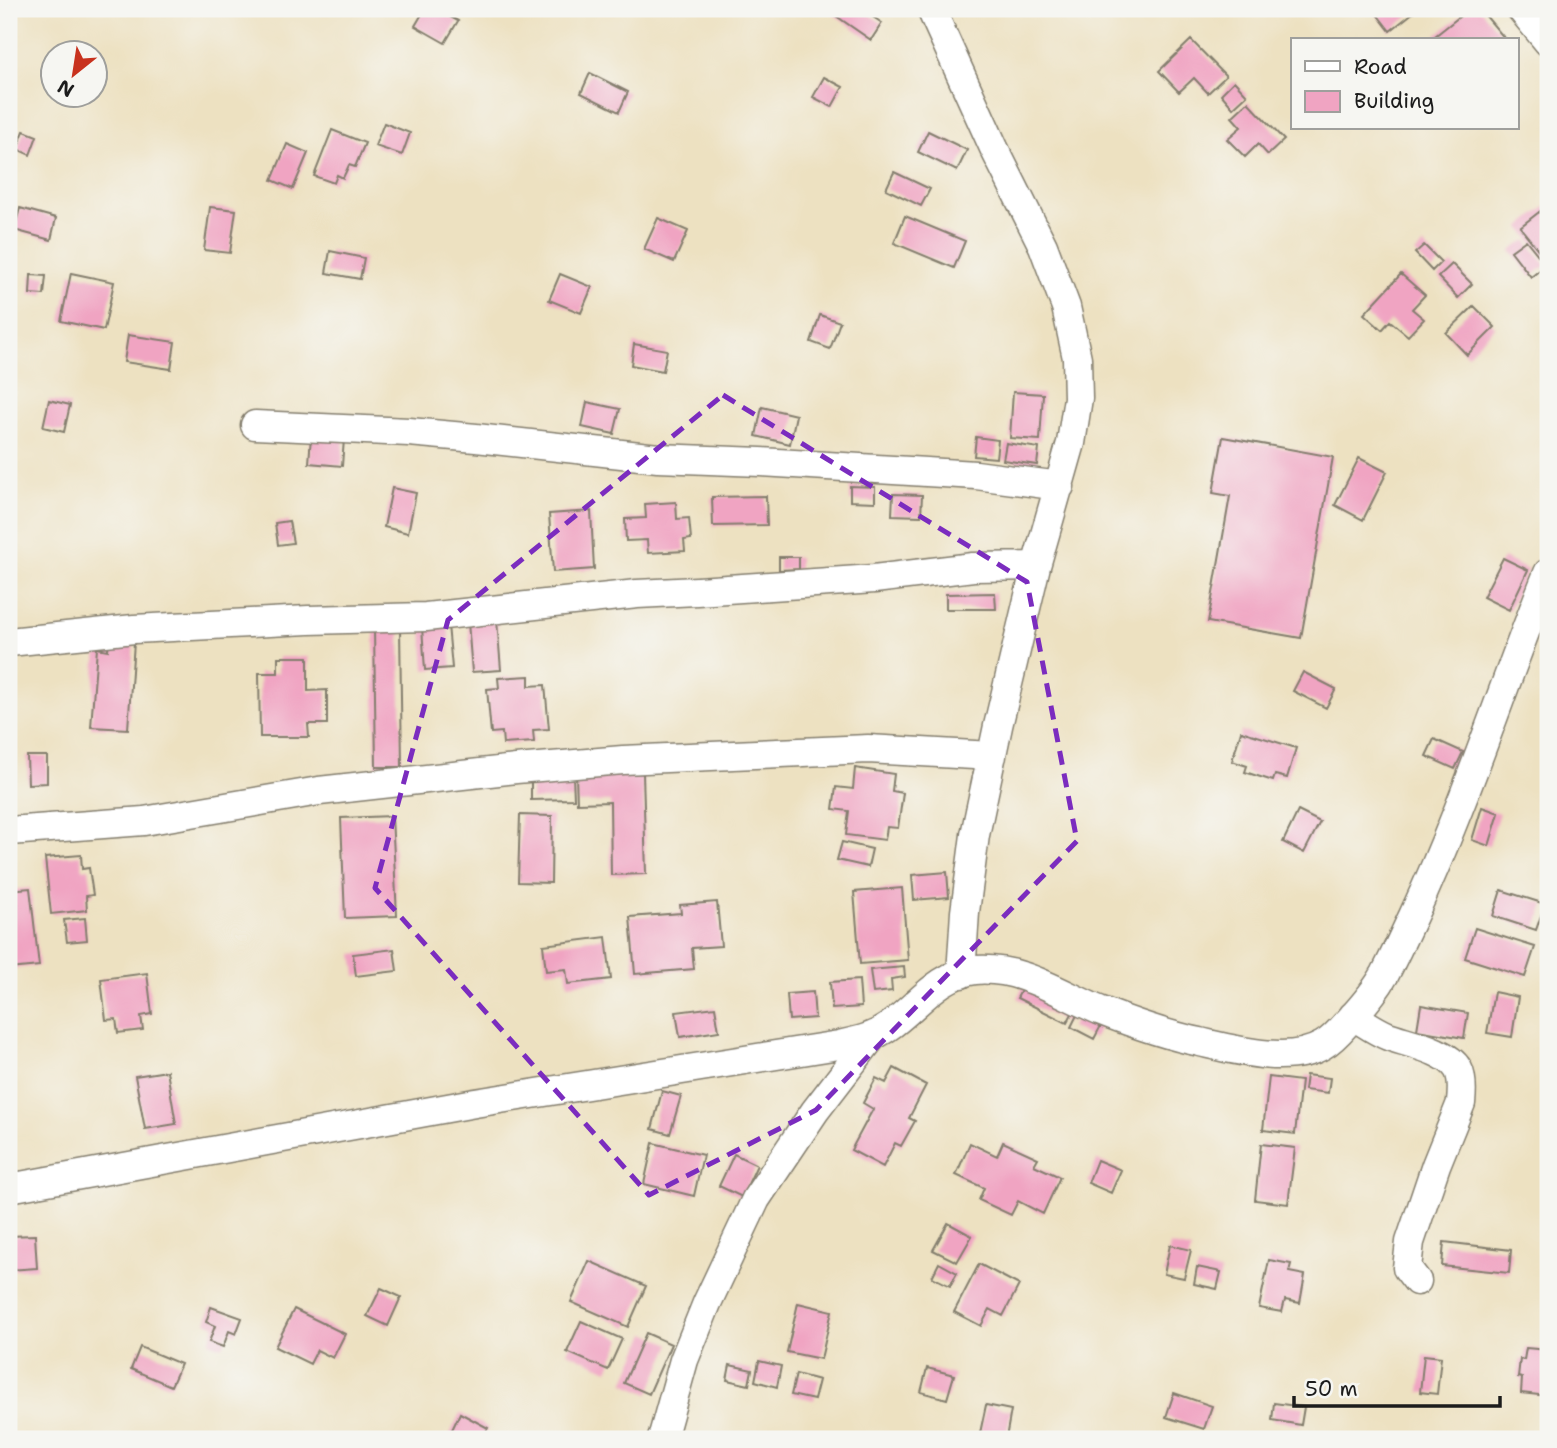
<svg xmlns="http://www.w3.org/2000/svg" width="1557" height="1448" font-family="'Shantell Sans',sans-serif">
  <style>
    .building { fill: #f0a4c2 }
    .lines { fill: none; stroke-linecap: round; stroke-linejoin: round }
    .street-casing { stroke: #847e6e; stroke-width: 31 }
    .street { stroke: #fff; stroke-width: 28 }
    .marked { fill: none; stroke: #7b2cbf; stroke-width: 5; stroke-dasharray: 14 9; stroke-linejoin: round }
  </style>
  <rect width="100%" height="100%" fill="#f6f6f2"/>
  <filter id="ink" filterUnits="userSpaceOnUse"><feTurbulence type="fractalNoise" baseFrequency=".0143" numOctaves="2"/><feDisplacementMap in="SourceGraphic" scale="14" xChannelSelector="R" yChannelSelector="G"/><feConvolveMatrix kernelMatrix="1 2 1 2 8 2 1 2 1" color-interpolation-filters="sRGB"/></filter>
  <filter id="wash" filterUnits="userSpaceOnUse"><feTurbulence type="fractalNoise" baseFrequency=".00686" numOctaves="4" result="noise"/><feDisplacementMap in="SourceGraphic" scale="28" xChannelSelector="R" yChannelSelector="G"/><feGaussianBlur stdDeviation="1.57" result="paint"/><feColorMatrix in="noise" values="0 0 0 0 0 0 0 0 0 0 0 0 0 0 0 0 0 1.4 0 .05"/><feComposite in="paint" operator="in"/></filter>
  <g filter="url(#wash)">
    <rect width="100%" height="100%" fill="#ede1c1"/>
    <g id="blocks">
      <path class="building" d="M 425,9 L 436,9 L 458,21 L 445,43 L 415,26 Z
        M 826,9 L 861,9 L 882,23 L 871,40 Z
        M 1373,9 L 1411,9 L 1414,12 L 1390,31 Z
        M 1469,9 L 1480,9 L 1506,40 L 1430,40 Z
        M 1191,40 L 1226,76 L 1208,93 L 1194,78 L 1179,92 L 1159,71 Z
        M 590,73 L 628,92 L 619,112 L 581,93 Z
        M 824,77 L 843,87 L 832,107 L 813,97 Z
        M 1234,81 L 1247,95 L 1233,108 L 1221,94 Z
        M 1248,102 L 1284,140 L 1268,155 L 1258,144 L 1245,157 L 1227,139 L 1241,127 L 1232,117 Z
        M 384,123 L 410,133 L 402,155 L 375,146 Z
        M 332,130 L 365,143 L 355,167 L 349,165 L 343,178 L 337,175 L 334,183 L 314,176 Z
        M 24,131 L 37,136 L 30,155 L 17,149 Z
        M 928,131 L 967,150 L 957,171 L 918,152 Z
        M 287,144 L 308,153 L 293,189 L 272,180 Z
        M 894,172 L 930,189 L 921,206 L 886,189 Z
        M 1548,205 L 1548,262 L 1520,227 Z
        M 210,207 L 236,210 L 230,253 L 204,250 Z
        M 20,208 L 56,218 L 51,240 L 14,230 Z
        M 905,216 L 965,241 L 954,268 L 894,243 Z
        M 658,218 L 688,231 L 674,262 L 644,249 Z
        M 1526,240 L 1546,265 L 1531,277 L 1511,251 Z
        M 1424,245 L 1441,262 L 1432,271 L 1415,253 Z
        M 330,251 L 364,258 L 360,279 L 326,273 Z
        M 1452,264 L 1472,284 L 1458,298 L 1438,277 Z
        M 71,273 L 114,282 L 104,330 L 61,321 Z
        M 560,274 L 592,287 L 581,313 L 549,300 Z
        M 1401,274 L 1425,295 L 1412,309 L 1424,319 L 1408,336 L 1390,321 L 1382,330 L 1364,314 Z
        M 31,275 L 46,276 L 44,295 L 30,294 Z
        M 1474,306 L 1495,327 L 1467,355 L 1446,333 Z
        M 820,315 L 840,322 L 830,349 L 811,342 Z
        M 128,335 L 175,342 L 171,369 L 124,362 Z
        M 634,344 L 667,350 L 663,371 L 631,365 Z
        M 1013,392 L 1043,394 L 1040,440 L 1010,438 Z
        M 49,400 L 70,405 L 64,432 L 43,427 Z
        M 587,402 L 620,409 L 614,434 L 582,427 Z
        M 762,407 L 796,415 L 790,444 L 756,436 Z
        M 311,436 L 344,439 L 342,466 L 309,463 Z
        M 976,437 L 998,440 L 996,458 L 974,456 Z
        M 1223,437 L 1333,457 L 1301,638 L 1208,622 L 1230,496 L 1213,493 Z
        M 1006,443 L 1039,448 L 1037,465 L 1003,460 Z
        M 1359,458 L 1387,472 L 1363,520 L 1335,505 Z
        M 850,486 L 875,487 L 875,502 L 850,501 Z
        M 392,488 L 416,493 L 408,533 L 384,527 Z
        M 893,494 L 922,495 L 921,516 L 892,515 Z
        M 766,496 L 767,525 L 713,526 L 712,497 Z
        M 676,502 L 677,519 L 689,518 L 691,539 L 684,540 L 685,551 L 648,553 L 647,540 L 626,541 L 625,519 L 646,518 L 645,504 Z
        M 591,511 L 594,569 L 553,572 L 549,514 Z
        M 289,521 L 293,543 L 278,545 L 275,523 Z
        M 779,557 L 799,557 L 799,569 L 779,570 Z
        M 1503,558 L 1528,570 L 1509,610 L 1483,597 Z
        M 995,593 L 996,609 L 946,609 L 946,594 Z
        M 497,620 L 501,670 L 472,672 L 468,622 Z
        M 448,625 L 452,668 L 425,670 L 422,627 Z
        M 374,628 L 400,628 L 402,767 L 376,767 Z
        M 109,640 L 134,642 L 128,729 L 91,727 L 97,648 L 108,650 Z
        M 278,657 L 308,657 L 308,691 L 327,690 L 327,724 L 308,724 L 309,737 L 260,737 L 259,673 L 278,673 Z
        M 1303,672 L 1336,689 L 1326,708 L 1293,691 Z
        M 529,676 L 529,686 L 545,685 L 549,729 L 533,730 L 534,742 L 503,744 L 502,732 L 491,733 L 487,689 L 499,688 L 498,678 Z
        M 1241,731 L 1296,748 L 1287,778 L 1275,775 L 1273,781 L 1245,772 L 1247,766 L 1232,761 Z
        M 1434,739 L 1463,752 L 1455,769 L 1426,756 Z
        M 27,756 L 47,756 L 47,783 L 28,784 Z
        M 855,768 L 894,774 L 892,791 L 903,793 L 898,828 L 887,827 L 885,840 L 846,835 L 849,811 L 833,809 L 836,787 L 853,789 Z
        M 643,773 L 646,874 L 611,875 L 610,802 L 577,803 L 576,775 Z
        M 573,776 L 574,799 L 531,800 L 531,777 Z
        M 1482,807 L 1499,813 L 1489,846 L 1472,840 Z
        M 1298,811 L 1320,822 L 1304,853 L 1283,842 Z
        M 520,815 L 552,816 L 551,883 L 518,882 Z
        M 392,816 L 397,916 L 345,918 L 341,818 Z
        M 842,842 L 872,849 L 868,867 L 837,860 Z
        M 81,855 L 82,869 L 89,868 L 93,895 L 86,896 L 87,910 L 51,914 L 45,858 Z
        M 947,872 L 949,897 L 914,900 L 912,875 Z
        M 30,888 L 39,966 L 9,969 L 9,890 Z
        M 902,888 L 908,960 L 860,964 L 854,892 Z
        M 1501,890 L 1545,904 L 1536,930 L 1493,916 Z
        M 717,902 L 721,946 L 692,948 L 694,969 L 635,974 L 630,917 L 681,913 L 680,905 Z
        M 85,918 L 87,940 L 67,942 L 64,920 Z
        M 1475,928 L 1535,947 L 1525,977 L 1465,958 Z
        M 606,937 L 611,979 L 568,984 L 566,969 L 546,971 L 543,945 Z
        M 394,949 L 397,971 L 356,976 L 353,954 Z
        M 904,967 L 905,977 L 891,979 L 892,991 L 873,993 L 870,970 Z
        M 147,973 L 152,1014 L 141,1016 L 143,1030 L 118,1033 L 116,1019 L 106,1020 L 101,979 Z
        M 859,980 L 861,1007 L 832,1009 L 830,982 Z
        M 1024,985 L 1074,1010 L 1067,1023 L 1017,998 Z
        M 813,992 L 815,1018 L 789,1020 L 787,994 Z
        M 1494,992 L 1518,997 L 1512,1037 L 1487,1033 Z
        M 1421,1005 L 1468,1013 L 1464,1038 L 1417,1030 Z
        M 715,1007 L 719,1031 L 680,1037 L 676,1012 Z
        M 1080,1009 L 1103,1022 L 1094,1039 L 1071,1027 Z
        M 894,1068 L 926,1085 L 909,1118 L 915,1121 L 901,1146 L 895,1143 L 883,1167 L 851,1150 L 873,1109 L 863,1103 L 876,1078 L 886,1083 Z
        M 167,1071 L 176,1124 L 145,1129 L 135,1076 Z
        M 1306,1075 L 1330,1078 L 1328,1093 L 1304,1090 Z
        M 1269,1077 L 1301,1081 L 1295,1134 L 1263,1130 Z
        M 662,1091 L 681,1096 L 670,1134 L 652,1129 Z
        M 1003,1142 L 1038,1158 L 1034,1165 L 1060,1177 L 1043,1214 L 1018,1201 L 1011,1215 L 979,1200 L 984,1188 L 956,1175 L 970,1143 L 997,1156 Z
        M 653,1143 L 703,1155 L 694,1196 L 644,1184 Z
        M 1261,1144 L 1295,1148 L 1288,1204 L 1255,1200 Z
        M 734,1154 L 757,1165 L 742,1197 L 719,1186 Z
        M 1097,1160 L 1121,1170 L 1111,1193 L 1088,1183 Z
        M 948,1223 L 972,1236 L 957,1262 L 933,1250 Z
        M 35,1235 L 37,1268 L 9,1270 L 9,1236 Z
        M 1444,1242 L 1511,1250 L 1509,1273 L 1442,1266 Z
        M 1170,1245 L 1191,1250 L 1184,1278 L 1164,1274 Z
        M 1269,1260 L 1291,1264 L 1289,1272 L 1305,1275 L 1300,1303 L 1285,1300 L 1282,1312 L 1259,1308 Z
        M 589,1261 L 646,1286 L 628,1327 L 571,1302 Z
        M 939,1263 L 957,1273 L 950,1286 L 932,1277 Z
        M 979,1264 L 1019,1285 L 1003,1316 L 990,1309 L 981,1326 L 954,1312 Z
        M 1197,1267 L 1221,1272 L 1217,1289 L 1194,1284 Z
        M 381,1288 L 401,1297 L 388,1326 L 367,1316 Z
        M 798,1303 L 832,1311 L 821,1359 L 787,1352 Z
        M 211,1307 L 242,1318 L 236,1334 L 229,1331 L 223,1347 L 209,1342 L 215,1326 L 206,1322 Z
        M 294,1309 L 345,1334 L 333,1358 L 317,1350 L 310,1364 L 275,1347 Z
        M 581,1321 L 622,1339 L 608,1370 L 567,1352 Z
        M 646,1333 L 671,1344 L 649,1394 L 624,1383 Z
        M 140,1347 L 181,1364 L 171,1386 L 131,1369 Z
        M 1526,1348 L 1548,1350 L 1548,1396 L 1521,1393 L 1522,1378 L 1518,1377 L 1520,1359 L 1524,1360 Z
        M 1424,1355 L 1441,1357 L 1437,1394 L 1420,1392 Z
        M 759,1361 L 781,1366 L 777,1387 L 755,1381 Z
        M 730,1365 L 752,1370 L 749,1385 L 727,1380 Z
        M 927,1368 L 954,1375 L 947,1399 L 921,1392 Z
        M 796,1374 L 819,1380 L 814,1400 L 791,1395 Z
        M 1174,1393 L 1212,1406 L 1204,1429 L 1166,1417 Z
        M 1274,1403 L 1304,1407 L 1301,1425 L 1272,1420 Z
        M 986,1405 L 1011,1410 L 1006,1438 L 980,1433 Z
        M 460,1413 L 488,1428 L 482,1439 L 456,1439 L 449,1436 Z"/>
    </g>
  </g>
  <g filter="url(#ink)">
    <use href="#blocks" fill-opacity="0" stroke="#847e6e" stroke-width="2"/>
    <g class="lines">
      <defs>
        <path id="street" d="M 931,9 L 994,148 L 1043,246 L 1066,307 L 1077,358 L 1078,398 L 1071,443 L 1036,566 L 998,726 L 975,835 L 965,912 L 961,974
          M 1521,9 L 1548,42
          M 255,425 L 409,432 L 476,438 L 658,458 L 761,462 L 976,475 L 1060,486
          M 9,642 L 134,629 L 308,620 L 426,617 L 637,594 L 697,591 L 874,579 L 973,567 L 1036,566
          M 9,831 L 144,821 L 319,791 L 516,769 L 623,760 L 868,749 L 992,756
          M 1353,1016 C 1365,1023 1375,1031 1388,1036 C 1407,1043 1447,1050 1458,1069 C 1463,1078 1462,1093 1461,1103 L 1436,1165 L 1410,1242 L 1407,1268 L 1417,1281
          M 9,1188 L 475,1103 L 839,1045 C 857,1041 873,1038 888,1027 C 916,1008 938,974 975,970 C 1020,966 1059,993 1099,1010 C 1132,1023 1165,1035 1200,1042 C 1235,1050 1290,1065 1323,1045 C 1332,1040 1340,1031 1347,1023 C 1361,1008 1375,992 1385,974 C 1395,955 1404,935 1413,916 C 1465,805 1502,687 1548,573
          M 662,1439 L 684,1360 L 707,1303 L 756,1199 L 815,1111 L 872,1037"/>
      </defs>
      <use href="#street" class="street-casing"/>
      <use href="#street" class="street"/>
    </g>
  </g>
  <path class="marked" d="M 723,395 L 1027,582 L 1077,841 L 816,1110 L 649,1195 L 375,888 L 448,620 Z"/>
  <rect width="1557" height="1448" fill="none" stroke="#f6f6f2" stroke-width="35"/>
  <rect x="1291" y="38" width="228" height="91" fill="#f6f6f2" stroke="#9f9f9c" stroke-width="2"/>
  <rect x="1305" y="61" width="35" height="10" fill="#ffffff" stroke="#9f9f9c" stroke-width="2"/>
  <text x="1354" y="74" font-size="21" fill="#1c1c1c">Road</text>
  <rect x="1305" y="91" width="35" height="21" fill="#f0a4c2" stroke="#9f9f9c" stroke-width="2"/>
  <text x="1354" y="108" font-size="21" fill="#1c1c1c">Building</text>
  <g transform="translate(74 74) rotate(210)"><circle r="33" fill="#f6f6f2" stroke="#9f9f9c" stroke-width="2"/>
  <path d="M0-5L12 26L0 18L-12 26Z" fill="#c8321e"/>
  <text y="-10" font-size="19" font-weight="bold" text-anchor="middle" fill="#1c1c1c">N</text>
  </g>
  <path d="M1294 1396v10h206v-10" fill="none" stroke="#1c1c1c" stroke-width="3.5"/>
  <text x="1305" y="1396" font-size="21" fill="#1c1c1c" stroke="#f6f6f2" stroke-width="5" paint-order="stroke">50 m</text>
</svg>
